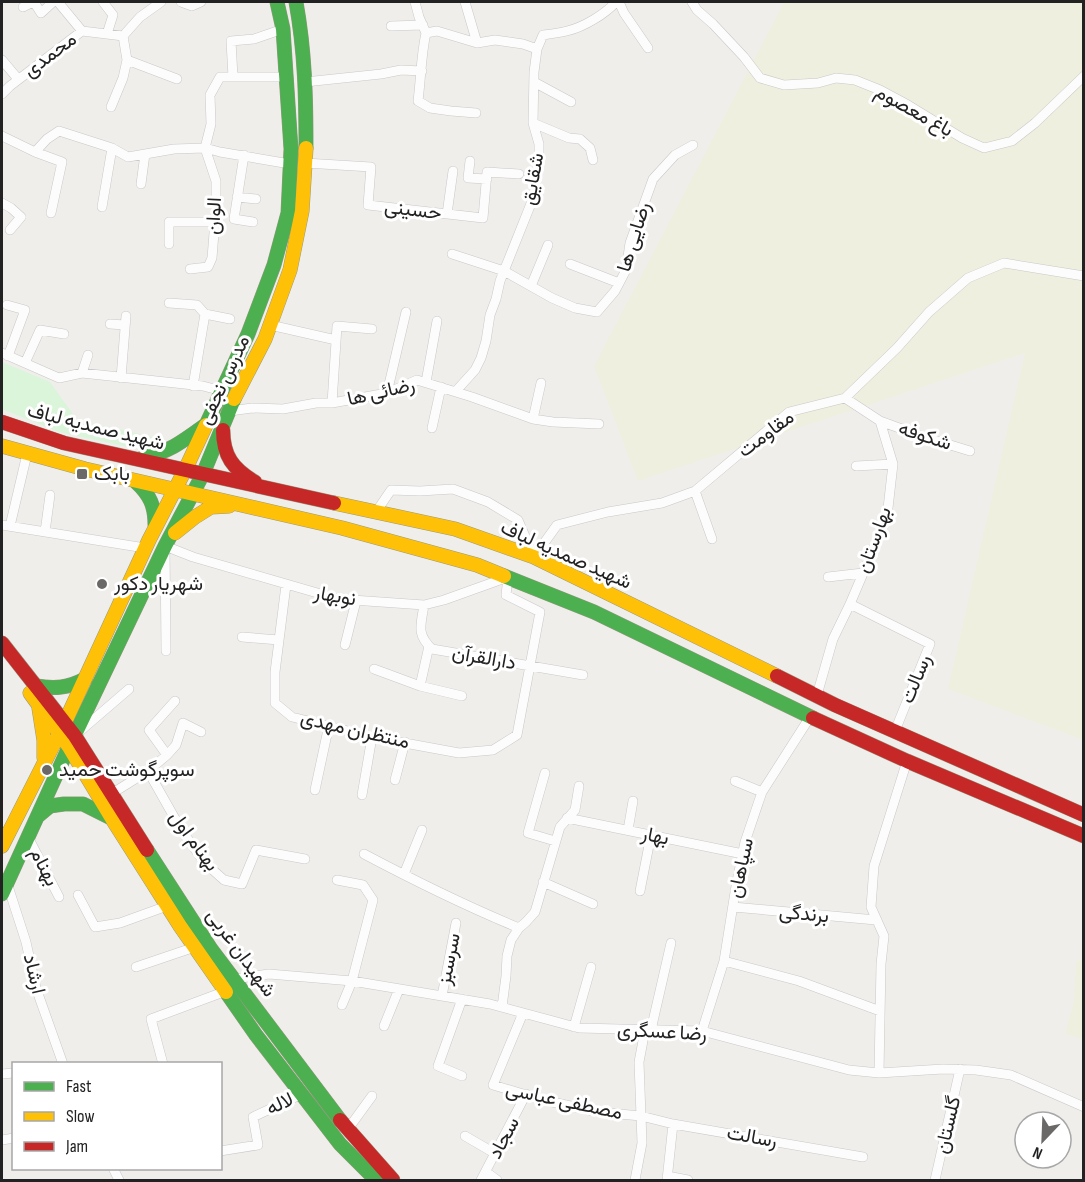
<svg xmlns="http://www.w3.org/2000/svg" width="1085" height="1182" font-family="'Sofia Sans Condensed',Vazirmatn,sans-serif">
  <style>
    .farmland { fill: #efefdf }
    .park { fill: #daf5da }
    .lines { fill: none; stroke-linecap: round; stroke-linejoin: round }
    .street-casing { stroke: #c9c8c7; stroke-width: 10 }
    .fast-casing { stroke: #999a82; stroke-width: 15 }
    .slow-casing { stroke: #999a82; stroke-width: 15 }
    .jam-casing { stroke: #999a82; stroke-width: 15 }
    .street { stroke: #fdfcfc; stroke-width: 9 }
    .fast { stroke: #4caf50; stroke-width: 14 }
    .slow { stroke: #ffc107; stroke-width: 14 }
    .jam { stroke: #c62828; stroke-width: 14 }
    .poi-dot { fill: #6a6968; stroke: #fff; stroke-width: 2 }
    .labels { text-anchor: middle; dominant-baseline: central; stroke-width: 6; stroke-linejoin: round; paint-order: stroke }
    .street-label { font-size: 20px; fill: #222; stroke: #fff }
    .poi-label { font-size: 20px; fill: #222; stroke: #fff; text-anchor: start }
  </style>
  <rect width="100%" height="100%" fill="#f0eeeb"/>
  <path class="farmland" d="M 808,2 L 1083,2 L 1083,740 L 948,689 L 1025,353 L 638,481 L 594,366 L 783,4 Z
    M 1083,959 L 1083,1039 L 1065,1034 L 1074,1002 L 1076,962 Z"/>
  <path class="park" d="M 2,362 L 50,382 L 77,420 L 158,438 L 133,448 L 59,432 L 2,409 Z"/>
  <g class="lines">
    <defs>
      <path id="street" d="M 34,2 L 41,13 L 53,2
        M 58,2 L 82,31
        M 103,2 L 113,15 L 107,34
        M 181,2 L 192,6 L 201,2
        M 415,2 L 419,17 L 426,33
        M 465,2 L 477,43
        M 619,2 L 624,13 L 648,48
        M 692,2 L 697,10 L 713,24 L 744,57 L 760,78 L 784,85 L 818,83 L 836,78 L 855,80 L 880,90 L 908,105 L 962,138 L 984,148 L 1012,141 L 1035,123 L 1084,76
        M 23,7 L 33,2
        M 391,26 L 423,25
        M 2,60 L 18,79
        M 127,60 L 177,79
        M 233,77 L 231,41 L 254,39 L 283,29
        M 305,82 L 381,74 L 401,70 L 422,71
        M 534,82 L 571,102
        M 2,94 L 10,86 L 82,31 L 123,36 L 140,17 L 161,2
        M 111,107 L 123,78 L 127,60 L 123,36
        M 476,113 L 451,111 L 430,108 L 418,101 C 421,78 421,55 426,33 L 437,31 L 477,43 L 495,40 L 523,44 L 537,49
        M 533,123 L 569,138 L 580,139 L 590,148 L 593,160
        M 2,136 L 35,152 L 47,139 L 59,131 L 112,148 L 128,157 L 174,149 L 205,148 L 220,152 L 290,164
        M 35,152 L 62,162 L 51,213
        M 244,155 L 234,219 L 253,222
        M 470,161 L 468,178 L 487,179
        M 305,163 L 371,167 L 368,205 L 483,218 L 487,172 L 519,174
        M 141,184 L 145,154
        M 237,197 L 256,199
        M 2,203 L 11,208 L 21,217 L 10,230
        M 102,207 L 112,148
        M 447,214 L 453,171
        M 169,244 L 169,222 L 215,222
        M 452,254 L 504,271 L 552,298 L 575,308 L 597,312 L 615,291 L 626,270 L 630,243 L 653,179 L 675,155 L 693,145
        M 570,264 L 619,283
        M 190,269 L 208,267 L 212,258 L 216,208 L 216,181 L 205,148 L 211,124 L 210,95 L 220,77 L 287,77
        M 531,286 L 548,245
        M 169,303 L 197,305 L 205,314 L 230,319
        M 7,305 L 25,310 L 8,356
        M 110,324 L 125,325
        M 270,325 L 336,340
        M 2,353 L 59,378 L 82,373 L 203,386 L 222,391
        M 25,363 L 40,330 L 64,334
        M 82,373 L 88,355
        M 121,378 L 126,316
        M 426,382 L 437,321
        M 193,386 L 205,314
        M 456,391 L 475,370 L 481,358 L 486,341 L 490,315 L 496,299 L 500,281 L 534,196 L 539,162 L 539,144 L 533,123 L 534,72 L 537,49 L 543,35 C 551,34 559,33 567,31 C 584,27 605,14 616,2
        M 387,393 L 406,312
        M 332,403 L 337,326 L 372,329
        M 230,411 L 252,408 L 283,409 L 316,403 L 332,403 L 387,393 L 417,380 L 472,397 L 533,419 L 553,422 L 599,424
        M 533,419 L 541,383
        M 880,421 L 921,436 L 970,451
        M 432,428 L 441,387
        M 856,466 L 893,464
        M 695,491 L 712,539
        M 376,512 L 391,490 L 420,491 L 453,489 L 488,502 L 518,520 L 534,557
        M 2,525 L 145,548
        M 10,526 L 27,454
        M 45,532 L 50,495
        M 534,557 L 557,525 L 608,512 L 662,503 L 695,491 L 789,412 L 845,398 L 897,348 L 929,312 L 968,278 L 1004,263 L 1084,276
        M 828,577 L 863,573
        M 850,604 L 930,644 L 895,731
        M 424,605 C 421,625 416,634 432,649 L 583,675
        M 242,637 L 279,640
        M 345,645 L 356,601
        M 166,651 L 165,546 L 193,557 L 338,599 L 424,605 L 444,600 L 508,577 L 506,595 L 540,612 L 517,735 L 493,750 L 459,753 L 372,737 L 292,717 L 275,703 L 275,672 L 286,585
        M 374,669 L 420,686 L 462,696
        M 420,686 L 429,646
        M 817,695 L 833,639 L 850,604 L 887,517 L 893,464 L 880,421 L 845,398
        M 79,732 L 129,689
        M 167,755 L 149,730 L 175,701
        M 148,771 L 182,831 L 205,863 L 224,880 L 242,884 L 256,850 L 305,859
        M 545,773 L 528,833 L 555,841
        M 395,780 L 405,742
        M 735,781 L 762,792
        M 315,790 L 329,725
        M 111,794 L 148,771 L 167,755 L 176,745 L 183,723 L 201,732
        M 362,795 L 372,737
        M 567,818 L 743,854
        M 628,830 L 633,801
        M 28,837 L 59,897
        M 364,854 C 415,881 466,906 519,928
        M 404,874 L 422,830
        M 337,880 L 363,885 L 373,900 L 352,981 L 342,1005
        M 543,882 L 593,904
        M 7,883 L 26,942 L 36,988 L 63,1064
        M 640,891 L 651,835
        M 78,895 L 95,927 L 120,923 L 167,906
        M 733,907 L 876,920
        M 724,961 L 799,981 L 880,1011
        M 136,967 L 195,947
        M 234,979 L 269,974 L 352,981 L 490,1004 L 579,1028 L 702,1031 L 849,1070 L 879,1073 L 943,1069 L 976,1070 L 1011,1075 L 1084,1107
        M 442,996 L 456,923
        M 502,1007 L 506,976 L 507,956 L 511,940 L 519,928 L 526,922 L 535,912 L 560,827 L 575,810 L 579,786
        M 523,1013 L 493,1085 L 543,1100 L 598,1112 L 641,1116 L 673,1124 L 863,1157
        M 384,1026 L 399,989
        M 574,1027 L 591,967
        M 651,1030 L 671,943
        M 702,1031 L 724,961 L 736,886 L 745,842 L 762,792 L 810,717
        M 163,1064 L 151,1019 L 226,991
        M 879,1073 L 881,964 L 884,936 L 871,907 L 874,866 L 907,761
        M 2,1074 L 14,1073
        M 462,1076 L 438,1066 L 462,999
        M 348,1129 L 372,1096
        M 465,1136 L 496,1154
        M 2,1140 L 14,1138
        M 220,1151 L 258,1145 L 253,1117 L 302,1094
        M 113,1168 L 119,1180
        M 486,1172 L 497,1180
        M 667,1176 L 688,1180
        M 481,1180 L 526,1094
        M 635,1180 L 642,1143 L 639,1062 L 645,1030
        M 667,1180 L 673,1124
        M 935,1180 L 960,1069"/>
      <path id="fast" d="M 296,2 C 305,52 306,98 306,148
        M 206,425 L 248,334 L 274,265 L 288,213 L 291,149 L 283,29 L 277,2
        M 142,458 C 169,452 182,442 204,426
        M 136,482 C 150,495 155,506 155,525
        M 504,576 L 594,612 L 813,718
        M 36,686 C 55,689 68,688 85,679
        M 38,816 L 50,806 L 64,804 L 83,804 L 111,818
        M 147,850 L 211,949 L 340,1120
        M 2,894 L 69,747 L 165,546 L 203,474 L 234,399
        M 226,992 L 256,1035 L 340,1144 L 376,1180"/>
      <path id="slow" d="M 234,399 L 265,339 L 290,270 L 302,211 L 306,148
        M 2,446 L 85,469 L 342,528 L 477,565 L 504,576
        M 334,503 L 455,529 L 534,557 L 777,676
        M 175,533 L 195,517 L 211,507 L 229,506
        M 30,693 L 69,747 L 114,822 L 180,926 L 226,992
        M 39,708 L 44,740 L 44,758
        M 2,846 L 65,722 L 149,540 L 185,470 L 206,425"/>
      <path id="jam" d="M 2,422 L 64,443 L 334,503
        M 223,430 C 223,456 233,469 255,482
        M 2,643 L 75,736 L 147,850
        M 777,676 L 835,705 L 1084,815
        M 813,718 L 907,761 L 1084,836
        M 340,1120 L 393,1180"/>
    </defs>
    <use href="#street" class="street-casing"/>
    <use href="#fast" class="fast-casing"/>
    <use href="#slow" class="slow-casing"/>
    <use href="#jam" class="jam-casing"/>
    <use href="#street" class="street"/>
    <use href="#fast" class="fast"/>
    <use href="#slow" class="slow"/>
    <use href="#jam" class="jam"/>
  </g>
  <g class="poi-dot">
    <rect x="76" y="468" width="12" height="12" rx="3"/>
    <circle cx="102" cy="584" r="6"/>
    <circle cx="47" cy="770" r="6"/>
  </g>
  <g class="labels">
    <g class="street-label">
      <text transform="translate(50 55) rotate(-37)">محمدی</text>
      <text transform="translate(914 111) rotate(29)">باغ معصوم</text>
      <text transform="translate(533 179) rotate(-80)">شقایق</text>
      <text transform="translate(413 210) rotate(7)">حسینی</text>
      <text transform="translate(214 216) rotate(-87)">الوان</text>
      <text transform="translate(634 237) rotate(-73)">رضایی ها</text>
      <text transform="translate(224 380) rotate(-65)">مدرس نجفی</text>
      <text transform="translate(381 392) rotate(-13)">رضائی ها</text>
      <text transform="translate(96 427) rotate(14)">شهید صمدیه لباف</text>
      <text transform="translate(766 434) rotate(-37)">مقاومت</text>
      <text transform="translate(925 436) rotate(18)">شکوفه</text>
      <text transform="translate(874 540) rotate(-70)">بهارستان</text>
      <text transform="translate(566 555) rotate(24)">شهید صمدیه لباف</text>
      <text transform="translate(335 596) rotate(10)">نوبهار</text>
      <text transform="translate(484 658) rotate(10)">دارالقرآن</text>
      <text transform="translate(916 679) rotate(-68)">رسالت</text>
      <text transform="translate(355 730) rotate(13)">منتظران مهدی</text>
      <text transform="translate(655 836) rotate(11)">بهار</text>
      <text transform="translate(194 841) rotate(54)">بهنام اول</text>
      <text transform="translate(44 867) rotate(63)">بهنام</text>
      <text transform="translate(741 868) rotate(-78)">سپاهان</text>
      <text transform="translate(804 914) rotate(5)">برندگی</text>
      <text transform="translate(241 953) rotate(54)">شهیدان غربی</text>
      <text transform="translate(449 959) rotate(-79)">سرسبز</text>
      <text transform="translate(34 974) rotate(77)">ارشاد</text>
      <text transform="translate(662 1032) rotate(3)">رضا عسگری</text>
      <text transform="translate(564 1101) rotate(12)">مصطفی عباسی</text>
      <text transform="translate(280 1104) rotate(-25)">لاله</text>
      <text transform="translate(948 1125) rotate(-77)">گلستان</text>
      <text transform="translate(752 1137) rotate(10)">رسالت</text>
      <text transform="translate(504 1138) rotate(-62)">سجاد</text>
    </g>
    <g class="poi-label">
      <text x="94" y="474">بابک</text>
      <text x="114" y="584">شهریار دکور</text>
      <text x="59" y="770">سوپرگوشت حمید</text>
    </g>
  </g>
  <rect width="1085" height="1182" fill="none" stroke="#222222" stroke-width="6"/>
  <rect x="12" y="1062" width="210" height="108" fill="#ffffff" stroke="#a7a7a7" stroke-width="1.5"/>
  <rect x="24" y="1082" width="30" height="9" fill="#4caf50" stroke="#a7a7a7" stroke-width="1.5"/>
  <text x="66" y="1092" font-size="18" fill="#222222">Fast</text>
  <rect x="24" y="1112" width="30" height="9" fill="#ffc107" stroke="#a7a7a7" stroke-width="1.5"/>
  <text x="66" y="1122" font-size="18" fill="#222222">Slow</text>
  <rect x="24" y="1142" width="30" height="9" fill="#c62828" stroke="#a7a7a7" stroke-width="1.5"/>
  <text x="66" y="1152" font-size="18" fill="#222222">Jam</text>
  <g transform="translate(1043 1140) rotate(203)"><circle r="28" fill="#ffffff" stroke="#a7a7a7" stroke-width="1.5"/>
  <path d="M0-4.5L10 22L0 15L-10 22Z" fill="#6a6968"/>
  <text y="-9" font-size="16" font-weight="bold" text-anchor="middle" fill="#222222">N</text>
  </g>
</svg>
